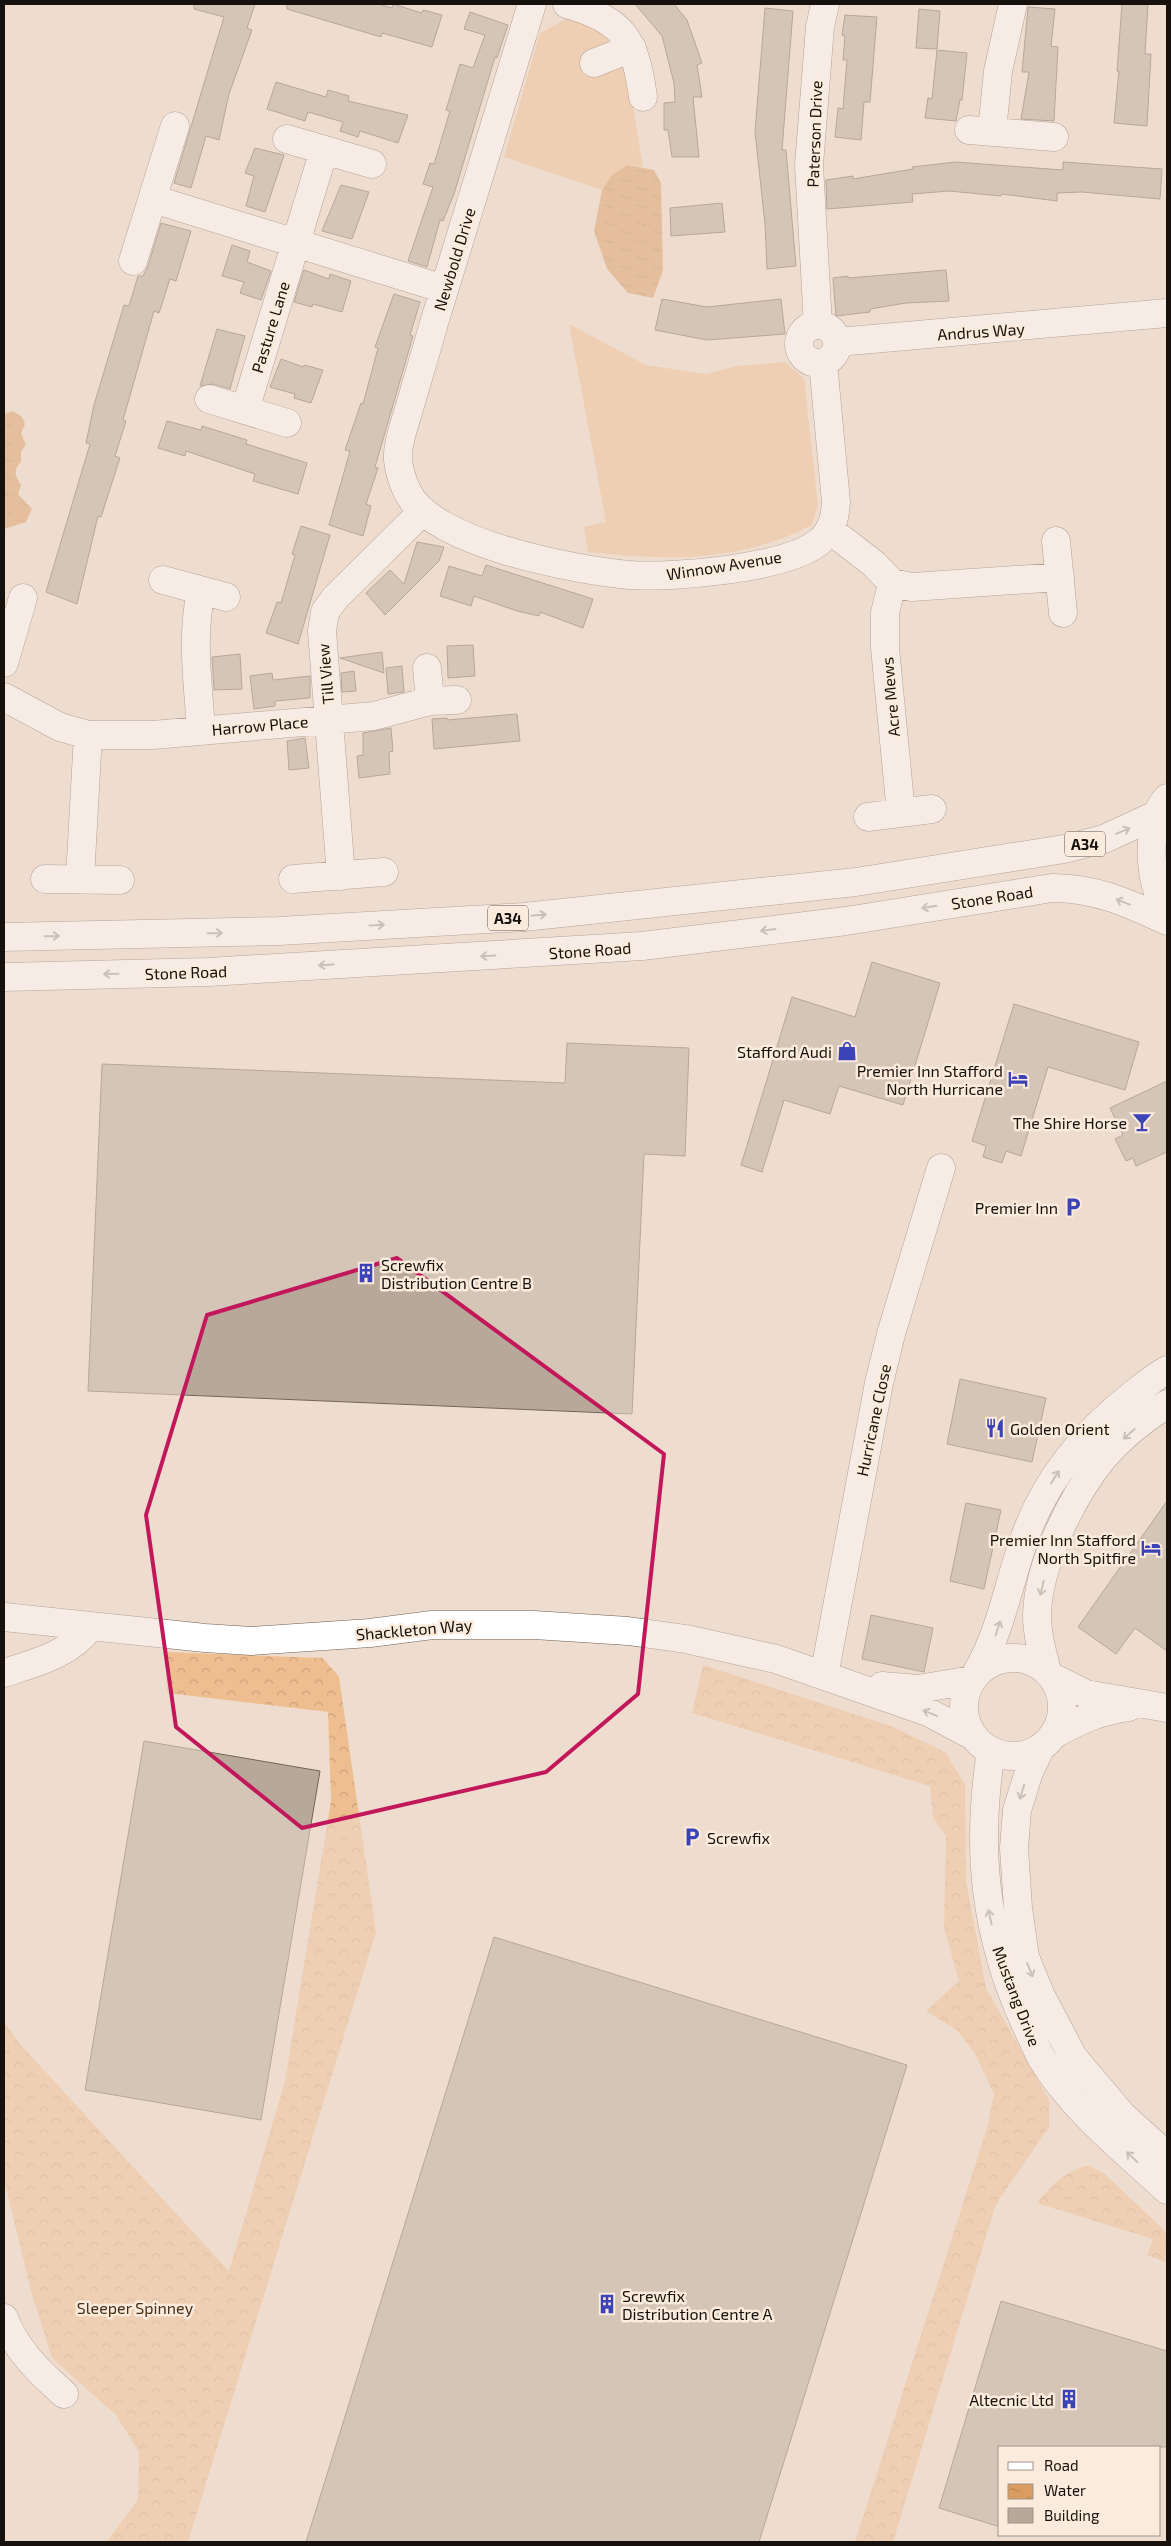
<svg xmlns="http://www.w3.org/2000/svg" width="1171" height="2546" font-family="'Exo 2',sans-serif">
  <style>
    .grass { fill: #efbe90 }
    .forest { fill: url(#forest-crowns) }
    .water { fill: url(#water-ripples) }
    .building { fill: #b7a89a; stroke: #736559 }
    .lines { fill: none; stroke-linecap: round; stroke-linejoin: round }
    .minor-casing { stroke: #6c5e52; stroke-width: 29 }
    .highway-casing { stroke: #6c5e52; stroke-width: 29 }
    .minor { stroke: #fff; stroke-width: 28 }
    .highway { stroke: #fff; stroke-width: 28 }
    .oneway { stroke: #a2a09e }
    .marked { fill: none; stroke: #c2185b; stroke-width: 4; stroke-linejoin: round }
    .labels { text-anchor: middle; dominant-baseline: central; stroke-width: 5; stroke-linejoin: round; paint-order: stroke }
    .shield { fill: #fbebdc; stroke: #5b524a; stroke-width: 1 }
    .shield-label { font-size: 15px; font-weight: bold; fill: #16110c }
    .street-label { font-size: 16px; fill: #16110c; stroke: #fbebdc }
    .poi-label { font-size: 16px; fill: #16110c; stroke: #fbebdc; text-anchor: end }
    .park-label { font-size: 16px; fill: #492f15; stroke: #fbebdc }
  </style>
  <defs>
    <pattern id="forest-crowns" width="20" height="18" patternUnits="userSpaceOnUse" patternTransform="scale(1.25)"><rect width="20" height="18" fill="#efbe90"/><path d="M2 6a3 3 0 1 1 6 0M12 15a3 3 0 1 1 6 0" fill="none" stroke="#cca27b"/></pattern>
    <pattern id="water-ripples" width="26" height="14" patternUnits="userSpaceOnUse" patternTransform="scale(1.25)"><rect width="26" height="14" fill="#da9c61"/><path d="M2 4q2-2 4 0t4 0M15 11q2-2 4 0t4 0" fill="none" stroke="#ba8553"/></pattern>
  </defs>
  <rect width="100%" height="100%" fill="#eeddcf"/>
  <path class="grass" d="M 568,18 L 612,33 L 625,59 L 643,167 L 627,165 L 612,175 L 602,190 L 504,157 L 540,33 Z
    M 569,324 L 646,365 L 706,374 L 736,366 L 785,362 L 804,379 L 818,505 L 812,525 C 741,562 666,561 588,552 L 584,527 L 606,522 Z"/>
  <path class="forest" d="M 165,1652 L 323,1658 L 339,1677 L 376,1932 L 188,2542 L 106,2542 L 138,2500 L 139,2452 L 116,2415 L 52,2358 L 31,2291 L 4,2180 L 4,2022 L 19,2043 L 229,2271 L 285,2081 L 331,1801 L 328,1712 L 167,1693 Z
    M 703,1665 L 891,1726 L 945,1752 L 965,1784 L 966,1881 L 986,1988 L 1049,2100 L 1049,2127 L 996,2204 L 893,2542 L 855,2542 L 987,2128 L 994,2094 L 975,2054 L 958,2031 L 926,2011 L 959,1981 L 944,1928 L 946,1836 L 933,1818 L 930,1786 L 692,1713 Z
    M 1088,2165 L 1105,2174 L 1167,2233 L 1167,2263 L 1147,2255 L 1153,2239 L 1037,2203 C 1054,2182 1062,2174 1088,2165 Z"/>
  <path class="water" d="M 627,165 L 654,170 L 661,183 L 663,271 L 653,298 L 628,293 L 607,269 L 594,231 L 602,190 L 612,175 Z
    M 13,411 L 22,417 L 25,424 L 21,433 L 26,445 L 21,451 L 21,462 C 13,470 15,475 21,485 L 18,494 L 32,509 L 26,522 L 4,529 L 4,414 Z"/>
  <path class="building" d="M 194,4 L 255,4 L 247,28 L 252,30 L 229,94 L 219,140 L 206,136 L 191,188 L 174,183 L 224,17 L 194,9 Z
    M 287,4 L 378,4 L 392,8 L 393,4 L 422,13 L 423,10 L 442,15 L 432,47 L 382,33 L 381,37 L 287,9 Z
    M 635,4 L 674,4 L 687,20 L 702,63 L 697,65 L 702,97 L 693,97 L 699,157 L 672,157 L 668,130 L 664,130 L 664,103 L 675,102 L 674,83 L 662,36 Z
    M 1122,4 L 1148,4 L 1145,54 L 1151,54 L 1147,126 L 1114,123 L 1119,71 L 1117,71 Z
    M 1028,7 L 1055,9 L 1051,46 L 1058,47 L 1054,121 L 1021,119 L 1029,72 L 1022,72 Z
    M 765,8 L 793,11 L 782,150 L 786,150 L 796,266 L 767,269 L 765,224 L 755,132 Z
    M 919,9 L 940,11 L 937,49 L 916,48 Z
    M 470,12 L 508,25 L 497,58 L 495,57 L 454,194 L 443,221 L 440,220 L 427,267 L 408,261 L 433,187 L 423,184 L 430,163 L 434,164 L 450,111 L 446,110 L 460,64 L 473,68 L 485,35 L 464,29 Z
    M 845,15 L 877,17 L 870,102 L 864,102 L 861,140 L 835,137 L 838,108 L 843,109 L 847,60 L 843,60 L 845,36 L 842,35 Z
    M 937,50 L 967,53 L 962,100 L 960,100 L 956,121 L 925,118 L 928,98 L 932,99 Z
    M 276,82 L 326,97 L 328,90 L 349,96 L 348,101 L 408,115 L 398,143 L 360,131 L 358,137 L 340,131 L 343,122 L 308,112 L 305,121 L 267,109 Z
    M 255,148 L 284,155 L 265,212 L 246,206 L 254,176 L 245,173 Z
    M 956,162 L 1063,170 L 1063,162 L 1162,169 L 1160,199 L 1082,192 L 1057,193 L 1057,201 L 1002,194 L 1001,196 L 949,191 L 912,194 L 913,202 L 827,209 L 826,180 L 853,176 L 853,179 L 913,169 L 912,167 Z
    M 341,185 L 369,192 L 352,239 L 322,231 Z
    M 722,203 L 725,232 L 671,236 L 670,208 Z
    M 161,223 L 191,231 L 176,281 L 170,279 L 159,313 L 154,311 L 123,420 L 126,421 L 115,456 L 120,458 L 101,517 L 98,516 L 77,604 L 46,592 L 90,444 L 86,443 L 94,405 L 124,305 L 129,306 L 138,276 L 143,276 L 148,266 Z
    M 232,245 L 250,251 L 247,262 L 271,271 L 261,300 L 240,293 L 244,282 L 222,276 Z
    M 304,270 L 329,279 L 330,274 L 351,281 L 342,312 L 313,304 L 312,307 L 294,302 Z
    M 946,270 L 949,301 L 906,303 L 870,309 L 870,312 L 836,316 L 833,278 L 848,276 L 848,278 Z
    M 394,294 L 420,302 L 410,335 L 413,336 L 375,467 L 378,468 L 366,504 L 371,506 L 363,536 L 329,525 L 350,451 L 345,450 L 361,403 L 363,404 L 378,348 L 375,347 Z
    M 662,299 L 707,307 L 781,299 L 785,334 L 707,340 L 655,330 Z
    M 217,329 L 245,336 L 230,389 L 213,384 L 200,386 Z
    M 281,359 L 303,367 L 304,365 L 323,370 L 311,403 L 294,398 L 295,394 L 270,387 Z
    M 167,421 L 201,430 L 202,426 L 247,440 L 246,444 L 307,463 L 298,494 L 253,481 L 255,474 L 186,451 L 185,456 L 158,448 Z
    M 301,526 L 330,535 L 298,644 L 266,633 L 277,602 L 281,603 L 295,555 L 292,554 Z
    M 417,542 L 444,547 L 439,561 L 385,615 L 366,593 L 390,570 L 404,584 Z
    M 486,565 L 593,599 L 583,628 L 540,612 L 539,616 L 517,611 L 474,596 L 471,606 L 440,596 L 449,566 L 482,576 Z
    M 473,645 L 475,676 L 448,678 L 447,646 Z
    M 382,652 L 384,673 L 340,658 Z
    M 240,654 L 242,689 L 214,690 L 212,657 Z
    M 402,666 L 404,692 L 388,694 L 386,668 Z
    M 354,671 L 356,691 L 342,692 L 341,673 Z
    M 272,673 L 273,680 L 310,676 L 310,698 L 275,701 L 275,706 L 254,709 L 250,676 Z
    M 517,714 L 520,741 L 434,749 L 432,719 L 447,718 L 447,720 Z
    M 391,728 L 393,751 L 389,752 L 390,774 L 359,778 L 357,756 L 363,755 L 363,733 Z
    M 305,738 L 309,768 L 289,770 L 287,741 Z
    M 872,962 L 940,983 L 903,1105 L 839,1086 L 830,1114 L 784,1100 L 762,1172 L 741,1165 L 792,997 L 855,1017 Z
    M 1014,1004 L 1139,1042 L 1125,1090 L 1048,1067 L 1021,1156 L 1006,1151 L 1002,1163 L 983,1157 L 986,1146 L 972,1141 Z
    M 567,1043 L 689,1048 L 685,1156 L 644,1154 L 632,1414 L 88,1391 L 102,1064 L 565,1083 Z
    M 1167,1081 L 1167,1152 L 1136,1166 L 1133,1158 L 1126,1161 L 1115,1139 L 1123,1135 L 1110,1108 Z
    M 960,1379 L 1046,1398 L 1032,1462 L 947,1444 Z
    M 1167,1501 L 1167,1651 L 1135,1628 L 1116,1654 L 1078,1627 Z
    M 966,1503 L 1001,1510 L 984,1589 L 950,1581 Z
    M 871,1615 L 933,1628 L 924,1672 L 862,1659 Z
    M 144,1741 L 320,1771 L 261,2120 L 85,2090 Z
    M 494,1937 L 907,2065 L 759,2542 L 306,2542 Z
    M 1001,2301 L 1167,2351 L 1167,2447 L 1000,2447 L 1000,2527 L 939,2508 Z"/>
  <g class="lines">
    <defs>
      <path id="minor" d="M 532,4 C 500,110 466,216 434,323 C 426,352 417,381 409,409 C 405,423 399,438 398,453 C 397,464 402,481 407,491 C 431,544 576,570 629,575 C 672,578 785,569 819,542 C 832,531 835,518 836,502 L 823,363
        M 567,4 C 625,21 635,40 643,97
        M 594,63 L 632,48
        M 969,130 L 1054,137
        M 992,131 L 998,71 L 1013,4
        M 287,139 L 372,164
        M 153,199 L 444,289
        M 133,261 L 175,126
        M799 344a19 19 0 1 1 38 0a19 19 0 1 1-38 0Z
        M 818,325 L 809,165 L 820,27 L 825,4
        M 838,342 L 1167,313
        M 209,399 L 287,423
        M 245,410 L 324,150
        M 830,530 L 874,564 L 892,583 L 885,613 L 885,648 L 901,813
        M 1056,541 L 1063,613
        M 163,580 L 226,597
        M 892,583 L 912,587 L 1060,577
        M 4,663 L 23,598
        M 427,668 L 430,701
        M 4,697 L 60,727 L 88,735 L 153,735 L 374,716 L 430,701 L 457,700
        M 201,730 C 198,681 191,639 201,591
        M 868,817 L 932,809
        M 341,876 L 322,631 L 325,612 L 335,598 L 422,512
        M 45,879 L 120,880
        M 80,879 L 88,735
        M 293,879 L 384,872
        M 4,1617 L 205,1638 L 251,1641 L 370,1633 L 432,1625 L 534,1625 L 628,1631 L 686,1639 L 776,1659 L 928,1712 L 973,1736
        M964 1707a49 49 0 1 1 98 0a49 49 0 1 1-98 0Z
        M 1047,1671 C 1042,1652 1037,1634 1037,1615 C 1038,1565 1072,1496 1103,1458 C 1120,1438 1145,1418 1167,1404
        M 977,1672 C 1001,1631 1008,1585 1024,1540 C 1044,1481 1082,1435 1131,1396 C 1143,1387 1154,1377 1167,1370
        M 4,1673 C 35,1663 71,1654 90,1627
        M 824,1676 L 879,1383 L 891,1334 L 941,1168
        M 1052,1677 L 1086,1694 L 1167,1708
        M 882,1686 L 918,1689 L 972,1680
        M 1053,1735 C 1078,1721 1101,1710 1129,1707
        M 1041,1747 L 1029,1772 L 1017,1810 L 1014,1848 L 1018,1908 L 1025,1957 L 1041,1996 L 1073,2057 L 1122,2115 L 1167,2156
        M 991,1751 C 976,1848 984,1935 1026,2025 C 1031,2036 1036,2048 1042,2059 C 1073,2110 1124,2150 1167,2190
        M 4,2318 C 16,2350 39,2372 64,2394"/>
      <path id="highway" d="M 1167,798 C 1145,822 1148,885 1167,910
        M 4,937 L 279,931 L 524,917 L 856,882 L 1064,849 L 1104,839 L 1156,815
        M 4,977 L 208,972 L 642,946 L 846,921 L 1052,888 C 1096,888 1128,903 1167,921"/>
    </defs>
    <use href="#minor" class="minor-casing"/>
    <use href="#highway" class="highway-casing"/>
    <use href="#minor" class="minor"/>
    <use href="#highway" class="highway"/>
  </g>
  <defs><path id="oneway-shaft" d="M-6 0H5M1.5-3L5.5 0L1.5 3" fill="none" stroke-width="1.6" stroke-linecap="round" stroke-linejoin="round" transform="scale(1.25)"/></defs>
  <g class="oneway">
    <use href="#oneway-shaft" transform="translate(1123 831) rotate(-23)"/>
    <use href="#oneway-shaft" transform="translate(1123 902) rotate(-159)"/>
    <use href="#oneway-shaft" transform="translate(929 907) rotate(171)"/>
    <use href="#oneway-shaft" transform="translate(539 915) rotate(-6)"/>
    <use href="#oneway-shaft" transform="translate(377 925) rotate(-3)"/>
    <use href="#oneway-shaft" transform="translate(768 930) rotate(173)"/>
    <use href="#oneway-shaft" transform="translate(215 933) rotate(-1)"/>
    <use href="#oneway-shaft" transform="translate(52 936) rotate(-1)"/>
    <use href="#oneway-shaft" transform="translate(488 956) rotate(177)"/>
    <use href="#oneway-shaft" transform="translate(326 965) rotate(177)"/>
    <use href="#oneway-shaft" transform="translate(111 974) rotate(179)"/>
    <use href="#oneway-shaft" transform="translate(1129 1434) rotate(138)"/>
    <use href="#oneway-shaft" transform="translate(1055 1477) rotate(-58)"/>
    <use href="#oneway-shaft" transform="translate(1042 1588) rotate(103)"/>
    <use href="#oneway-shaft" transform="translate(998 1628) rotate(-72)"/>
    <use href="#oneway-shaft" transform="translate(930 1713) rotate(-158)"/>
    <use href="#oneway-shaft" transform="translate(1022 1792) rotate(107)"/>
    <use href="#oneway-shaft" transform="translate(990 1917) rotate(-102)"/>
    <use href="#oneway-shaft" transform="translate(1030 1970) rotate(67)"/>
    <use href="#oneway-shaft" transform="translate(1132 2157) rotate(-137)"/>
  </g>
  <path d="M0 0H1171V2546H0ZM 397,1258 L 664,1454 L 638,1694 L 546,1772 L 302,1828 L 176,1727 L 146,1515 L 207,1315 Z" fill="#eeddcf" fill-opacity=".55" fill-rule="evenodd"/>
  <path class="marked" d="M 397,1258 L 664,1454 L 638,1694 L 546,1772 L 302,1828 L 176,1727 L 146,1515 L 207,1315 Z"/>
  <defs>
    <symbol id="shop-bare" viewBox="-9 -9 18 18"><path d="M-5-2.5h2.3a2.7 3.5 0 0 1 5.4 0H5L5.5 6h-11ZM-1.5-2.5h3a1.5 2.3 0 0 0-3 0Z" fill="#3b43b7" stroke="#fbebdc" stroke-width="2.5" paint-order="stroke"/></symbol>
    <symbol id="hotel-bare" viewBox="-9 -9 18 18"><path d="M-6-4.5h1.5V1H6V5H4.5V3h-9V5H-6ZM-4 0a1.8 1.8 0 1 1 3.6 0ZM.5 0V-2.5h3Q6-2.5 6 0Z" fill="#3b43b7" stroke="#fbebdc" stroke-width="2.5" paint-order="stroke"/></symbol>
    <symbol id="bar-bare" viewBox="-9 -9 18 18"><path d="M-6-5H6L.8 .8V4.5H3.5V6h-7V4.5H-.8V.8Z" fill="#3b43b7" stroke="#fbebdc" stroke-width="2.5" paint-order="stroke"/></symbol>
    <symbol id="parking-bare" viewBox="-9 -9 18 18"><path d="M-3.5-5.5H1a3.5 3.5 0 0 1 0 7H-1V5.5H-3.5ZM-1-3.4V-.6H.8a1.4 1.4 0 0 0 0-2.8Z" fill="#3b43b7" stroke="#fbebdc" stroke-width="2.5" paint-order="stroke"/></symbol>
    <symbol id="building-bare" viewBox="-9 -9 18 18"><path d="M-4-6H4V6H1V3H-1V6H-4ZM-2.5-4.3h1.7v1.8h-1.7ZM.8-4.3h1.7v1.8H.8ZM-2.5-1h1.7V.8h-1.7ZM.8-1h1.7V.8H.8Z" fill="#3b43b7" stroke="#fbebdc" stroke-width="2.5" paint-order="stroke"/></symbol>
    <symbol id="restaurant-bare" viewBox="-9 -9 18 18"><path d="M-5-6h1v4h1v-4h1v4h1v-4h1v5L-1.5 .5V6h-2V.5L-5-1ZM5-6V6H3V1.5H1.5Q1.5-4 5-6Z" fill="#3b43b7" stroke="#fbebdc" stroke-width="2.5" paint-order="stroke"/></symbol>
  </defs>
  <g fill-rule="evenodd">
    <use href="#shop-bare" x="833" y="1037" width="28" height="28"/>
    <use href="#hotel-bare" x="1004" y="1065" width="28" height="28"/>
    <use href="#bar-bare" x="1128" y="1108" width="28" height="28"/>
    <use href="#parking-bare" x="1059" y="1193" width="28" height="28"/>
    <use href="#building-bare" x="352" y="1259" width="28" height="28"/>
    <use href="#restaurant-bare" x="981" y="1414" width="28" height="28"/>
    <use href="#hotel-bare" x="1137" y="1534" width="28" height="28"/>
    <use href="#parking-bare" x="678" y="1823" width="28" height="28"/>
    <use href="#building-bare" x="593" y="2290" width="28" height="28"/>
    <use href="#building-bare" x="1055" y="2385" width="28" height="28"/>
  </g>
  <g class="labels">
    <g class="shield">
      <rect x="1065" y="831.5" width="40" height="25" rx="4"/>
      <rect x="488" y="905.5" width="40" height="25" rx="4"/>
    </g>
    <g class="shield-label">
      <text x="1085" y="844">A34</text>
      <text x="508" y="918">A34</text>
    </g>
    <g class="street-label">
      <text transform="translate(814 134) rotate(-88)">Paterson Drive</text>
      <text transform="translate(454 259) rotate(-73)">Newbold Drive</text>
      <text transform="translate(270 327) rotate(-73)">Pasture Lane</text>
      <text transform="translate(981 331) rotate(-4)">Andrus Way</text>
      <text transform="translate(724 565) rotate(-9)">Winnow Avenue</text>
      <text transform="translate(325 674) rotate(-95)">Till View</text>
      <text transform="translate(890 697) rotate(-95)">Acre Mews</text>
      <text transform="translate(260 725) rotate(-5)">Harrow Place</text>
      <text transform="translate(992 897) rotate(-9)">Stone Road</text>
      <text transform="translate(590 950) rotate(-4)">Stone Road</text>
      <text transform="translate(186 972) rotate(-2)">Stone Road</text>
      <text transform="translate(873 1420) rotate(-78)">Hurricane Close</text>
      <text transform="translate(414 1629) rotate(-5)">Shackleton Way</text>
      <text transform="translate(1017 1996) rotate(69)">Mustang Drive</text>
    </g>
    <g class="poi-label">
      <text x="832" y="1051">Stafford Audi</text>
      <text x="1003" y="1070">Premier Inn Stafford<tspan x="1003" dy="18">North Hurricane</tspan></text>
      <text x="1127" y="1122">The Shire Horse</text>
      <text x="1058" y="1207">Premier Inn</text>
      <text x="381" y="1264" text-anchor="start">Screwfix<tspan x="381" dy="18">Distribution Centre B</tspan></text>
      <text x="1010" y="1428" text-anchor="start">Golden Orient</text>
      <text x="1136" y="1539">Premier Inn Stafford<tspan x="1136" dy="18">North Spitfire</tspan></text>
      <text x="707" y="1837" text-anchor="start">Screwfix</text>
      <text x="622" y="2295" text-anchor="start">Screwfix<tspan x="622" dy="18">Distribution Centre A</tspan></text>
      <text x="1054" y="2399">Altecnic Ltd</text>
    </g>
    <g class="park-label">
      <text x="135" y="2307">Sleeper Spinney</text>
    </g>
  </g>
  <rect width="1171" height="2546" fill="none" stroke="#16110c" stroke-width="10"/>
  <rect x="998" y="2446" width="162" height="90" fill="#fbebdc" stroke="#9f9489"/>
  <rect x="1008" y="2462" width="25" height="8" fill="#ffffff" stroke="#9f9489"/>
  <text x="1044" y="2471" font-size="15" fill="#16110c">Road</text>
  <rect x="1008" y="2484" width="25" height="15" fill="url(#water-ripples)" stroke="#9f9489"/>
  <text x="1044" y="2496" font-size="15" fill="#16110c">Water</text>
  <rect x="1008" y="2508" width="25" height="15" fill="#b7a89a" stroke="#9f9489"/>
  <text x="1044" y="2521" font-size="15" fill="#16110c">Building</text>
</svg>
